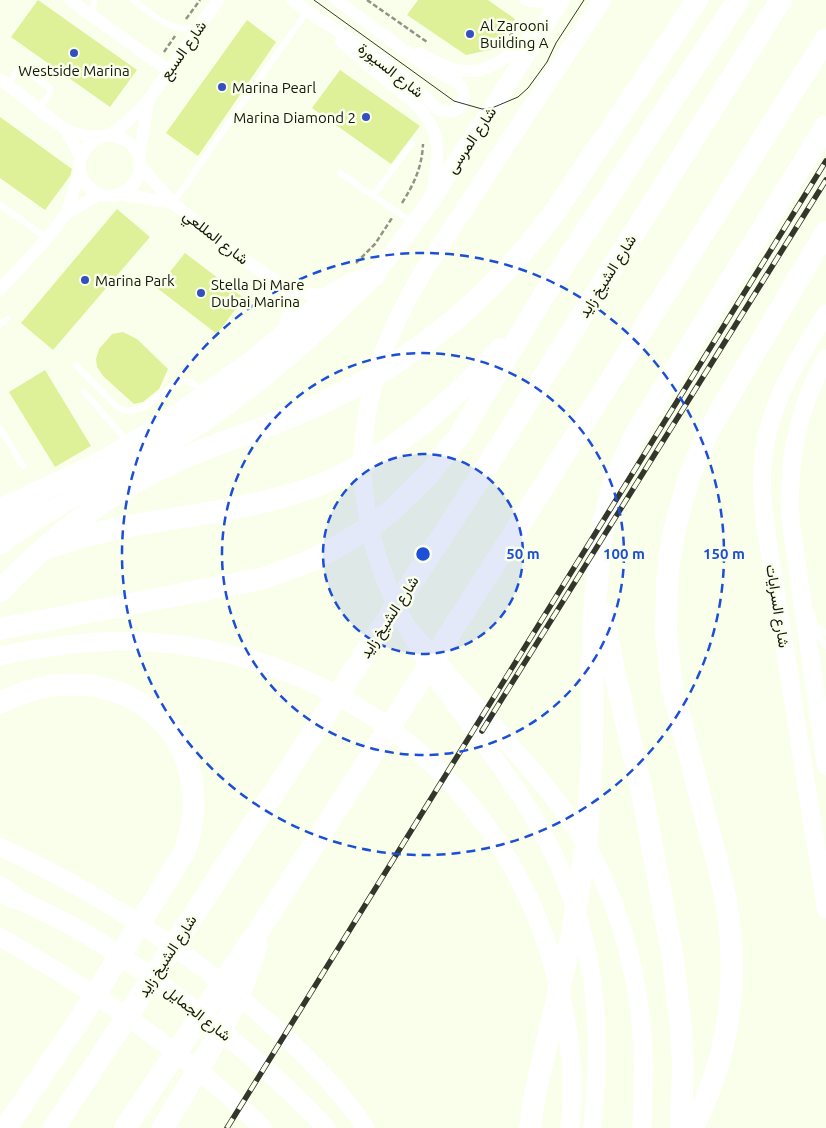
<svg xmlns="http://www.w3.org/2000/svg" width="826" height="1128" font-family="Ubuntu,Vazirmatn,sans-serif">
  <style>
    .building { fill: #def198 }
    .lines { fill: none; stroke-linecap: round; stroke-linejoin: round }
    .path { stroke: #909485; stroke-width: 2.5; stroke-dasharray: 5 2.5; stroke-linecap: butt }
    .lane { stroke: #fff; stroke-width: 6 }
    .street { stroke: #fff; stroke-width: 12 }
    .secondary { stroke: #fff; stroke-width: 18 }
    .primary { stroke: #fff; stroke-width: 19 }
    .highway { stroke: #fff; stroke-width: 22 }
    .tram { stroke: #33362b; stroke-width: 1 }
    .rail-casing { stroke: #33362b; stroke-width: 5.5 }
    .rail { stroke: #f9ffea; stroke-width: 4; stroke-dasharray: 11; stroke-linecap: butt }
    .ring { fill: none; stroke: #1d4ed8; stroke-width: 2.5; stroke-dasharray: 9 6 }
    .poi-dot { fill: #334fc0; stroke: #f9ffea; stroke-width: 2 }
    .labels { text-anchor: middle; dominant-baseline: central; stroke-width: 5; stroke-linejoin: round; paint-order: stroke }
    .poi-label { font-size: 15px; fill: #14160d; stroke: #f9ffea; text-anchor: start }
    .street-label { font-size: 15px; fill: #14160d; stroke: #f9ffea }
    .centre { fill: #1d4ed8; stroke: #f9ffea; stroke-width: 2.5 }
    .ring-label { font-size: 15px; text-anchor: middle; font-weight: bold; fill: #1d4ed8; stroke: #f9ffea; stroke-width: 5; stroke-linejoin: round; paint-order: stroke }
  </style>
  <rect width="100%" height="100%" fill="#f9ffea"/>
  <path class="building" d="M 38,0 L 137,70 L 110,107 L 11,37 Z
    M 418,0 L 488,0 L 515,19 L 494,49 L 466,55 L 407,15 Z
    M 247,20 L 276,42 L 198,156 L 166,133 Z
    M 340,70 L 420,126 L 391,164 L 312,108 Z
    M 0,117 L 72,169 L 70,176 L 45,210 L 0,178 Z
    M 117,209 L 150,237 L 53,350 L 21,323 Z
    M 185,253 L 244,298 L 217,334 L 157,288 Z
    M 123,332 L 137,339 L 168,369 L 159,389 L 154,393 L 143,402 L 134,404 L 103,376 L 97,367 L 96,359 L 99,349 L 112,334 Z
    M 45,370 L 91,446 L 55,467 L 9,392 Z"/>
  <g class="lines">
    <path class="path" d="M 367,0 L 427,42
      M 186,19 L 200,0
      M 510,36 L 518,23
      M 164,52 L 175,36
      M 402,203 C 414,184 422,167 423,144
      M 356,263 L 375,244 L 392,218"/>
    <path class="lane" d="M 133,0 C 153,14 173,36 199,26
      M 93,15 L 94,0
      M 7,84 L 18,71 L 23,69 L 50,88 L 50,94 L 38,108
      M 340,173 L 413,223
      M 373,196 L 412,143
      M 173,203 L 307,11
      M 0,205 L 47,238
      M 0,325 L 7,319
      M 76,365 L 118,408 L 128,411 L 143,408 L 180,381 L 191,382 L 204,392
      M 84,392 L 128,442
      M 0,428 L 23,466
      M 812,613 L 817,634 L 826,646
      M 815,626 L 826,633"/>
    <path class="street" d="M 70,0 L 169,71
      M 292,0 C 341,36 398,64 438,110 L 452,112 L 458,109 L 462,104 L 464,96 L 462,88 L 457,82 L 427,67 L 336,0
      M 525,0 L 543,2 L 553,0
      M 341,42 C 354,52 366,64 379,74 C 403,95 434,111 437,146 C 439,162 434,180 432,195
      M 419,53 C 472,85 491,73 533,34
      M 0,79 C 15,91 30,102 45,114 C 52,119 59,126 67,130 C 73,133 81,135 89,136 C 96,137 104,135 111,136 C 126,137 141,149 140,165 C 140,176 135,185 126,191 C 91,212 56,159 101,137
      M 65,129 L 81,157
      M 109,135 L 124,125 L 148,101 L 218,0
      M 139,157 L 148,101
      M 140,166 L 173,203 L 225,247 L 285,287 L 308,294 L 332,295
      M 120,194 L 173,203
      M 67,213 L 100,194
      M 0,290 L 47,238 L 67,213 L 80,171
      M 284,333 L 288,311 L 285,287"/>
    <path class="secondary" d="M 374,276 L 422,214 L 492,108 L 561,0
      M 826,314 C 791,368 760,420 762,486 C 762,505 765,524 768,543 L 826,909
      M 826,358 C 798,407 788,460 790,516 L 826,766
      M 0,847 C 92,889 177,944 255,1010 C 296,1045 335,1083 366,1128
      M 0,937 C 94,991 185,1052 263,1128
      M 592,1128 C 603,1036 597,949 558,864 C 527,794 476,736 433,673 C 424,659 417,644 408,629 C 341,504 350,392 423,272 L 602,0"/>
    <path class="primary" d="M 0,545 C 63,498 136,466 202,423 C 264,382 321,330 373,277
      M 410,631 C 439,665 469,699 499,733 C 528,765 556,797 579,833 C 614,889 634,957 641,1022 C 645,1057 643,1093 642,1128
      M 0,656 C 48,646 98,639 147,642 C 331,652 491,772 548,948 C 566,1007 577,1066 570,1128
      M 1,893 C 68,918 128,958 184,1002 C 234,1040 283,1082 326,1128"/>
    <path class="highway" d="M 0,510 L 104,461 L 167,423 L 253,361 L 332,295 L 352,284 L 374,276
      M 0,530 L 52,510
      M 53,546 C 78,538 104,531 130,526 C 184,516 240,510 293,494 C 379,468 441,413 501,349
      M 0,591 C 50,538 110,491 177,461 C 207,447 239,437 270,425 C 309,410 348,392 384,370 C 437,338 486,296 526,248 C 554,216 576,180 600,145 C 633,97 665,48 697,0
      M 603,612 L 614,670 L 641,787 L 673,959 L 681,1029 L 683,1066 L 681,1128
      M 0,629 L 261,579 L 308,562 L 330,551 L 373,525 L 392,510 L 428,475 L 459,436 L 544,295 L 738,0
      M 0,703 C 110,646 226,728 185,851 L 80,1019 L 6,1128
      M 0,887 L 14,898
      M 54,1128 L 467,498 L 781,0
      M 125,1128 L 263,924 L 506,546 L 826,39
      M 163,1128 C 198,1068 238,1013 257,945
      M 530,1128 L 535,1094 L 572,934 L 587,838 L 592,756 L 593,626 L 602,529 L 614,481 L 635,435 L 826,126
      M 692,1128 C 733,1051 741,966 722,881 L 672,687 L 666,634 L 667,581 L 670,555 L 675,528 L 689,477 L 710,428 L 826,232"/>
    <path class="tram" d="M 314,0 L 454,101 L 482,109 L 492,108 L 518,97 L 528,88 L 547,62 L 556,43 L 584,0"/>
    <defs>
      <path id="rail" d="M 482,731 L 826,180
        M 227,1128 L 826,161"/>
    </defs>
    <use href="#rail" class="rail-casing"/>
    <use href="#rail" class="rail"/>
  </g>
  <circle cx="423" cy="554" r="100" fill="#1d4ed8" fill-opacity=".12"/>
  <g class="ring">
    <circle cx="423" cy="554" r="100"/>
    <circle cx="423" cy="554" r="201"/>
    <circle cx="423" cy="554" r="301"/>
  </g>
  <g class="poi-dot">
    <circle cx="470" cy="34" r="5"/>
    <circle cx="74" cy="53" r="5"/>
    <circle cx="222" cy="87" r="5"/>
    <circle cx="366" cy="117" r="5"/>
    <circle cx="85" cy="280" r="5"/>
    <circle cx="201" cy="293" r="5"/>
  </g>
  <g class="labels">
    <g class="poi-label">
      <text x="480" y="25">Al Zarooni<tspan x="480" dy="17">Building A</tspan></text>
      <text x="74" y="70" text-anchor="middle">Westside Marina</text>
      <text x="232" y="87">Marina Pearl</text>
      <text x="356" y="117" text-anchor="end">Marina Diamond 2</text>
      <text x="95" y="280">Marina Park</text>
      <text x="211" y="284">Stella Di Mare<tspan x="211" dy="17">Dubai Marina</tspan></text>
    </g>
    <g class="street-label">
      <text transform="translate(183 50) rotate(-55)">شارع السبع</text>
      <text transform="translate(391 70) rotate(38)">شارع السيورة</text>
      <text transform="translate(471 140) rotate(-56)">شارع المرسى</text>
      <text transform="translate(216 237) rotate(38)">شارع المللعي</text>
      <text transform="translate(607 276) rotate(-58)">شارع الشيخ زايد</text>
      <text transform="translate(778 606) rotate(81)">شارع السرايات</text>
      <text transform="translate(389 617) rotate(-57)">شارع الشيخ زايد</text>
      <text transform="translate(167 956) rotate(-57)">شارع الشيخ زايد</text>
      <text transform="translate(198 1013) rotate(38)">شارع الجمايل</text>
    </g>
  </g>
  <circle cx="423" cy="554" r="8" class="centre"/>
  <g class="ring-label">
    <text x="523" y="559">50 m</text>
    <text x="624" y="559">100 m</text>
    <text x="724" y="559">150 m</text>
  </g>
</svg>
